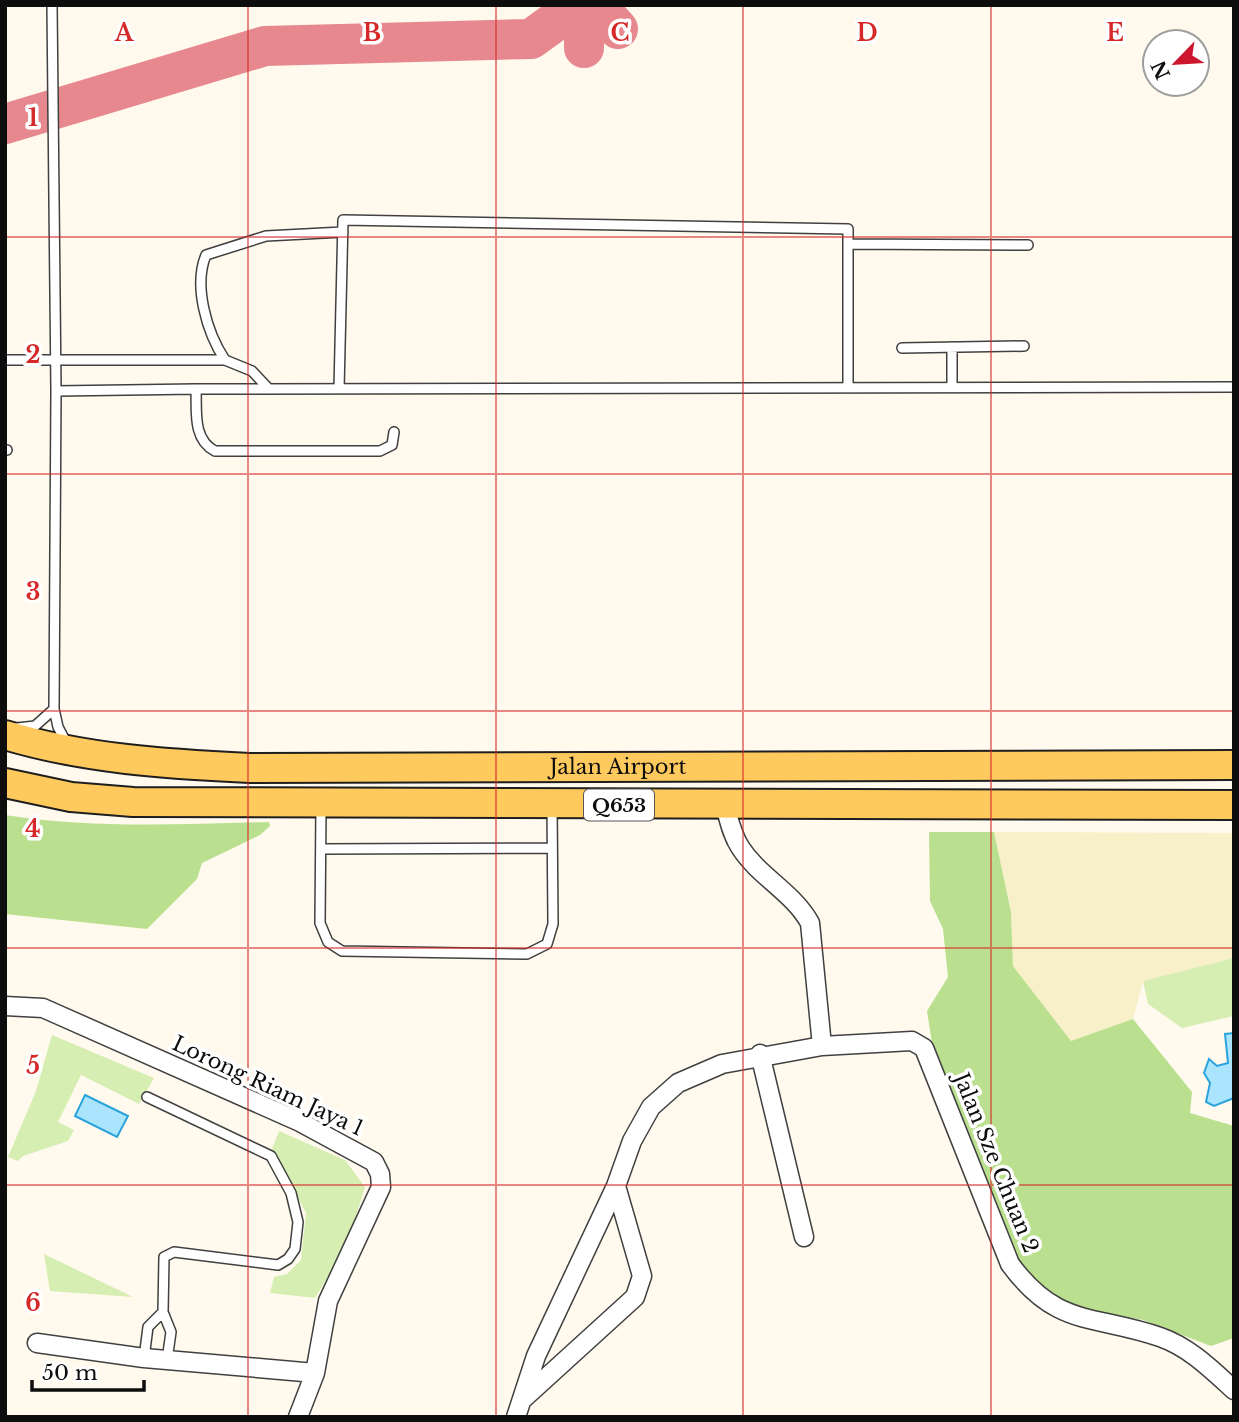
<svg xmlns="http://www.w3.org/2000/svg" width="1239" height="1422" font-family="'Libre Baskerville',serif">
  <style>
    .farmland { fill: #f8f0c9 }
    .green { fill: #d6eeb2 }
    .forest { fill: #bae08f }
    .water { fill: #abe5fd; stroke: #2aa3dc; stroke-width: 2 }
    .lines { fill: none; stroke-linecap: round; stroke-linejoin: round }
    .taxiway { stroke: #e6888e; stroke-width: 40 }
    .lane-casing { stroke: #404040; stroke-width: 12 }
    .street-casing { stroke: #404040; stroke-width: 21 }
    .primary-casing { stroke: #1e1e1e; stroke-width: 32 }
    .lane { stroke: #fff; stroke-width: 9 }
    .street { stroke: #fff; stroke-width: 18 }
    .primary { stroke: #ffca5d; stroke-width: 28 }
    .grid { fill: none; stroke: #d62828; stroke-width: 2; stroke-opacity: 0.55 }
    .labels { text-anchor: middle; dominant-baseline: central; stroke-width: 7; stroke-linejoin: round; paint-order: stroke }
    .shield { fill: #fff; stroke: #565656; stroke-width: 2 }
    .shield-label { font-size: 19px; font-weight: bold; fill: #0d0d0d }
    .street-label { font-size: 21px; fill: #0d0d0d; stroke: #fff }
    .grid-label { font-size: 23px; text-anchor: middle; font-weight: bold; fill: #d62828; stroke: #fff; stroke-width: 7; stroke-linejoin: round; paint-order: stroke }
  </style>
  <rect width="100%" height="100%" fill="#fffaed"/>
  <path class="farmland" d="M 994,832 L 1234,833 L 1234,958 L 1143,981 L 1133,1019 L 1071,1041 L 1013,966 L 1011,912 Z"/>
  <path class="green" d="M 1234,958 L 1234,1016 L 1182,1028 L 1148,1004 L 1143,981 Z
    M 52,1035 L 154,1078 L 139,1104 L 81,1075 L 58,1122 L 74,1130 L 68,1141 L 23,1156 L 18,1161 L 8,1157 L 36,1091 Z
    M 279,1131 L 345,1160 L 365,1187 L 347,1245 L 315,1298 L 270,1293 L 274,1277 L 287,1274 L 301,1260 L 306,1213 L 272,1149 Z
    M 44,1254 L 133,1297 L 50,1291 Z"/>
  <path class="forest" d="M 5,815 C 93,829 181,824 269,822 L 270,826 L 260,835 L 202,863 L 197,879 L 147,929 L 5,914 Z
    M 929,832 L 994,832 L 1011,912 L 1013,966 L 1071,1041 L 1133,1019 L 1192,1092 L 1190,1113 L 1234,1126 L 1234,1338 L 1211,1346 L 1143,1320 L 1078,1309 L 1042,1288 L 1012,1253 L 933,1049 L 927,1011 L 948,977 L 943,929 L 930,901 Z"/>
  <path class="water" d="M 1234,1033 L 1234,1098 L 1214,1106 L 1206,1102 L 1210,1083 L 1204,1073 L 1209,1059 L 1217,1066 L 1228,1063 L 1225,1034 Z
    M 85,1095 L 128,1116 L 117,1137 L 75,1116 Z"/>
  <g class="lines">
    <path class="taxiway" d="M 584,5 L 584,48
      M 596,5 L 618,29
      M 5,124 L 265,46 L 531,39 L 560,18 L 568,5"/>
    <defs>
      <path id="lane" d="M 52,5 L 56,391
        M 848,244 L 1028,245
        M 902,348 L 1024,346
        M 5,360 L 225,360 L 252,371 L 268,388
        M 225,360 C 207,333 193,286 206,255 L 266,236 L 343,232
        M 952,387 L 952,347
        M 196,389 L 1234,387
        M 339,389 L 343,220 L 848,229 L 848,388
        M 5,450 L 7,450
        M 17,728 L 35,726 L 54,709
        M 67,744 L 58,727 L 54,709 L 56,391 L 196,389 C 197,410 192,439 215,451 L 380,451 L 392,445 L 394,432
        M 321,807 L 320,923 L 328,942 L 342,951 L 527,954 L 547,944 L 553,924 L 552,805
        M 321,849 L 552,848
        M 147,1097 L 271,1156 L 291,1193 L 298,1222 L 295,1249 L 288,1259 L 278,1265 L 174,1252 L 164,1257 L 163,1312 L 171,1332 L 167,1360
        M 144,1358 L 148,1327 L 163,1312"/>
      <path id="street" d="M 725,806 C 729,820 732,835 740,847 C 759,877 793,892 810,923 L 822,1046 L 912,1041 L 924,1048 L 1010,1264 C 1057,1328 1093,1314 1160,1337 C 1189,1347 1211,1369 1234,1390
        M 5,1006 L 43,1008 L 300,1122 L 374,1162 L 380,1174 L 381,1187 L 328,1301 L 315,1373 L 298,1417
        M 760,1054 L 804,1237
        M 37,1343 L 144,1358 L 315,1373
        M 524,1398 L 635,1297 L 642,1276 L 616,1186
        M 516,1417 L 536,1356 L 616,1186 L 632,1141 L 651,1107 L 678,1083 L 722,1064 L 822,1046"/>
      <g id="primary">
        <path id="s1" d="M 5,735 C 85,759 167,764 250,768 L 1234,765"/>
        <path d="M 5,783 L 71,797 L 133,802 L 1234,805"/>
      </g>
    </defs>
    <use href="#lane" class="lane-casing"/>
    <use href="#street" class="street-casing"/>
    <use href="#primary" class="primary-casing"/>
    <use href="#lane" class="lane"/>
    <use href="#street" class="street"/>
    <use href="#primary" class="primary"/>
  </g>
  <path class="grid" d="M 248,5 L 248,1417M 496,5 L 496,1417M 743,5 L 743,1417M 991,5 L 991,1417M 5,237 L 1234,237M 5,474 L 1234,474M 5,711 L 1234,711M 5,948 L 1234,948M 5,1185 L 1234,1185"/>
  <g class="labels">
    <rect class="shield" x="584" y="789.5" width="70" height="31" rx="5"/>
    <g class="shield-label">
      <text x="619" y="805">Q653</text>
    </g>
    <g class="street-label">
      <text stroke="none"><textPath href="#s1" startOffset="616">Jalan Airport</textPath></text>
      <text transform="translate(268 1086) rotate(25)">Lorong Riam Jaya 1</text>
      <text transform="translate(996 1163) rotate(68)">Jalan Sze Chuan 2</text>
    </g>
  </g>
  <g class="grid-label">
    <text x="124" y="41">A</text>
    <text x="372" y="41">B</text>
    <text x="620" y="41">C</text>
    <text x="867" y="41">D</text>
    <text x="1115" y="41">E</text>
    <text x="33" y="126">1</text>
    <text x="33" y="363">2</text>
    <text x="33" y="600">3</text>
    <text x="33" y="837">4</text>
    <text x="33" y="1074">5</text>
    <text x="33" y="1311">6</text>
  </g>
  <rect width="1239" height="1422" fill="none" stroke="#0d0d0d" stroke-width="14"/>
  <g transform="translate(1176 63) rotate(245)"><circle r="33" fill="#ffffff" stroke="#9e9e9e" stroke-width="2"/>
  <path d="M0-5L12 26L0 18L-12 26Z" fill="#cc162e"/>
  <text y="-10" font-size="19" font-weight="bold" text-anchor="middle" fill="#0d0d0d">N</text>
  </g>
  <path d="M32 1380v10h112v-10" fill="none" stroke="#0d0d0d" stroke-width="3.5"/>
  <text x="42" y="1380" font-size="21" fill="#0d0d0d" stroke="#ffffff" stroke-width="5" paint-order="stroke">50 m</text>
</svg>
